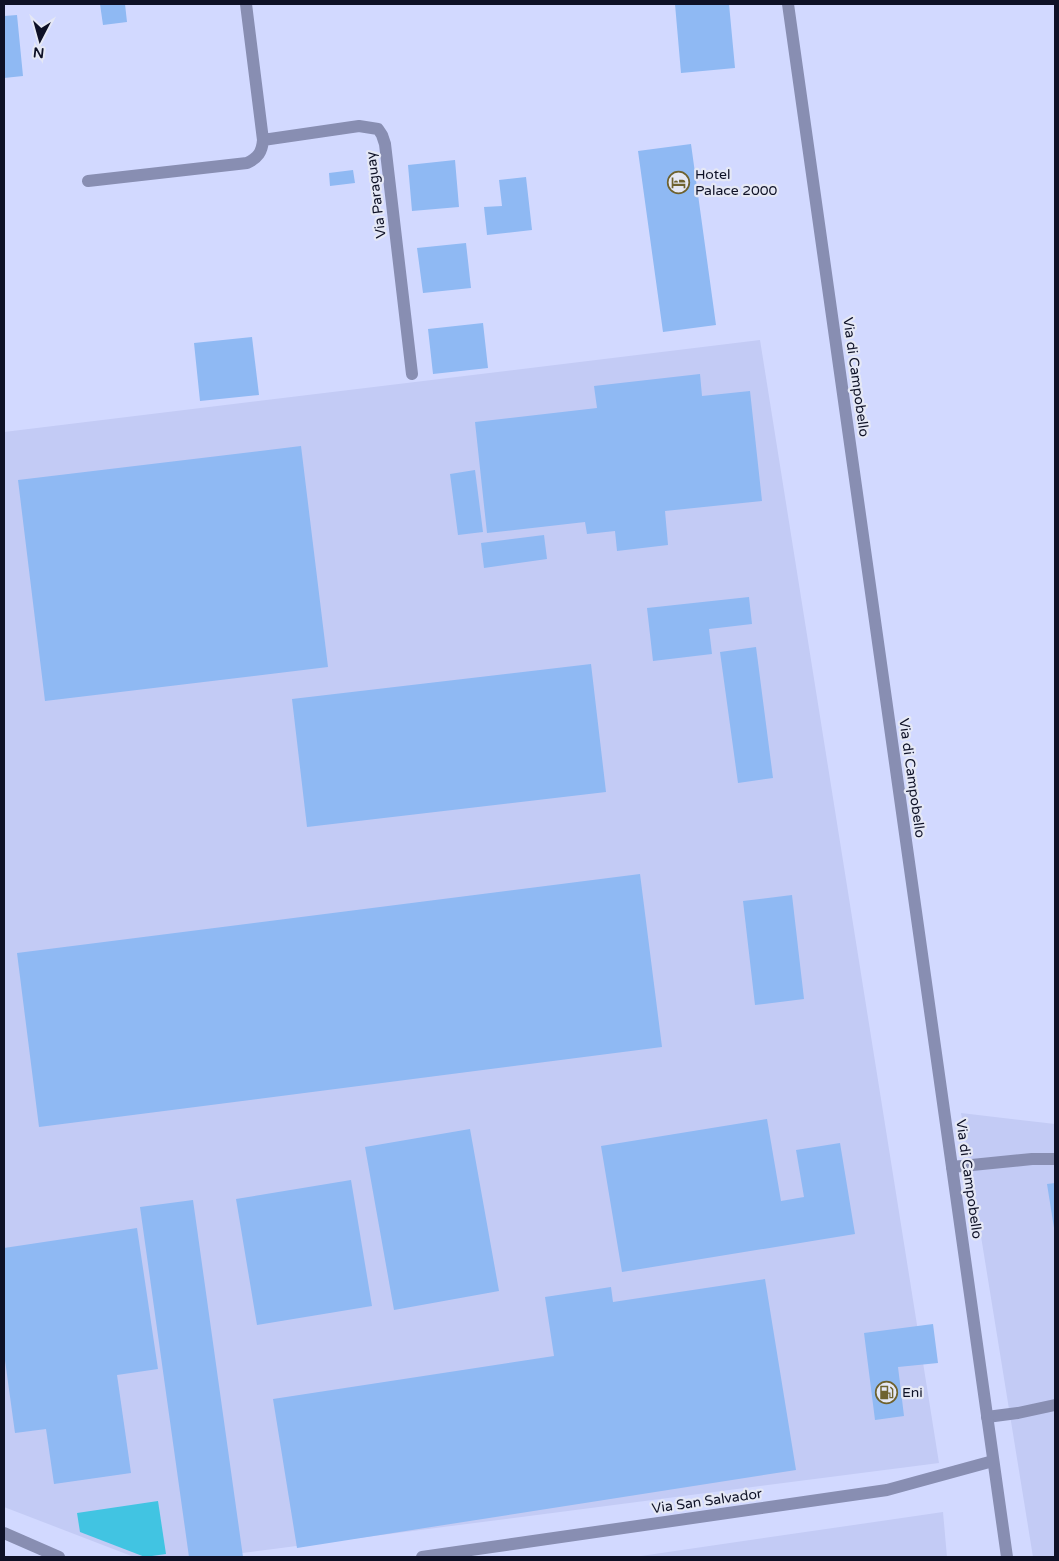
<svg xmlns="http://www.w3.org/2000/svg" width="1059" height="1561" font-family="'Varela Round',sans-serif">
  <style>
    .built { fill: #c3cbf5 }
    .water { fill: #41c4e2 }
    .building { fill: #8fb9f3 }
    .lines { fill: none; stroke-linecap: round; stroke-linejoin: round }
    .service { stroke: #888eb2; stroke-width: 12 }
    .minor { stroke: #888eb2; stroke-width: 12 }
    .tertiary { stroke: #888eb2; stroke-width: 12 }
    .labels { text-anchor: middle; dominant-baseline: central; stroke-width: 4.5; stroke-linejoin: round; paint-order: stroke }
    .poi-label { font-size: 14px; fill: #0e1126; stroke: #e5e8f5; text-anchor: start }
    .street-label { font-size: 14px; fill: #0e1126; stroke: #e5e8f5 }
  </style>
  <rect width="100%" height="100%" fill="#d2d9ff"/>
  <path class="built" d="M 760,340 L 939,1463 L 211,1557 L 134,1557 L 4,1507 L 4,432 Z
    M 961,1113 L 1055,1124 L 1055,1557 L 1033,1557 Z
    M 943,1512 L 947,1557 L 634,1557 Z"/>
  <path class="water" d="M 158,1501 L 166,1554 L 145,1557 L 80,1532 L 77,1513 Z"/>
  <path class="building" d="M 100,4 L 125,4 L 127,22 L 103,25 Z
    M 675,4 L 729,4 L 735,68 L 681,73 Z
    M 17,15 L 23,76 L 4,78 L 4,16 Z
    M 691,144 L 716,325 L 663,332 L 638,151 Z
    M 455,160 L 459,207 L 412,211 L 408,165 Z
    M 353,170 L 355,183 L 330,186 L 329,173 Z
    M 526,177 L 532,230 L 487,235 L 484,207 L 502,206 L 499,180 Z
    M 466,243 L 471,288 L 423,293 L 417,248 Z
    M 483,323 L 488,368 L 433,374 L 428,329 Z
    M 252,337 L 259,395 L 200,401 L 194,343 Z
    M 700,374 L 702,396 L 750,391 L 762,501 L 665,511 L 668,545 L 617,551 L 615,531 L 587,534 L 585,522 L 487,533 L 475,422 L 597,408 L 594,386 Z
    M 301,446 L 328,667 L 45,701 L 18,480 Z
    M 475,470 L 483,532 L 458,535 L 450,474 Z
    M 544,535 L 547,559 L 484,568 L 481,543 Z
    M 749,597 L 752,624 L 709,629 L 712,654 L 653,661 L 647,608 Z
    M 756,647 L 773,778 L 738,783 L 720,652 Z
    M 591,664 L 606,792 L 307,827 L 292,699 Z
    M 640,874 L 662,1047 L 39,1127 L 17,953 Z
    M 792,895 L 804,999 L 755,1005 L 743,901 Z
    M 767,1119 L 781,1201 L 804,1197 L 796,1150 L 840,1143 L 855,1234 L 622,1272 L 601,1146 Z
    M 470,1129 L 499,1291 L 394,1310 L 365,1147 Z
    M 351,1180 L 372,1306 L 257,1325 L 236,1199 Z
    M 1055,1183 L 1055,1228 L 1054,1228 L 1047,1184 Z
    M 193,1200 L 243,1557 L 189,1557 L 140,1207 Z
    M 137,1228 L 158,1369 L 117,1375 L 131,1473 L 54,1484 L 46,1429 L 15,1433 L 4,1353 L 4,1248 Z
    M 765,1279 L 796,1470 L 297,1548 L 273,1399 L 554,1356 L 545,1297 L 611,1287 L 613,1302 Z
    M 933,1324 L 938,1363 L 898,1367 L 904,1416 L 875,1420 L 864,1333 Z"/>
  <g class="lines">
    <path class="service" d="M 952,1167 L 1032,1159 L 1055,1159
      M 987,1417 L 1018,1413 L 1055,1405"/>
    <path class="minor" d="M 246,4 L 263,140
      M 88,181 L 247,163 C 258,158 262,152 263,140 L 359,126 L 378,129 L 382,135 L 385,144 L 412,374
      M 4,1533 L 59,1557
      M 422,1557 L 887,1490 L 993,1461"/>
    <path class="tertiary" d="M 788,4 L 1007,1557"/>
  </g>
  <defs>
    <symbol id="hotel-ring" viewBox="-11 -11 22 22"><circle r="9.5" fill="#e5e8f5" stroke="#6e622f" stroke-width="1.5"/><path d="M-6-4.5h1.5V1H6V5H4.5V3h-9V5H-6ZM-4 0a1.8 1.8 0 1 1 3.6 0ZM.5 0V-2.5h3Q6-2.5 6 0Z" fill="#6e622f"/></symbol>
    <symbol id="fuel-ring" viewBox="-11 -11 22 22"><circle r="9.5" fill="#e5e8f5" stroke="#6e622f" stroke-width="1.5"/><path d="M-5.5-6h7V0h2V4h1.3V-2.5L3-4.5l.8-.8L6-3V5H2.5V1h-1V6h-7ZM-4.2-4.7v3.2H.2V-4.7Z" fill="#6e622f"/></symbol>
  </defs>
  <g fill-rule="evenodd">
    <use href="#hotel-ring" x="666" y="170" width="25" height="25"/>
    <use href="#fuel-ring" x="874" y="1380" width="25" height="25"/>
  </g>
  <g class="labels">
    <g class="poi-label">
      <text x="695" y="174">Hotel<tspan x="695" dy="16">Palace 2000</tspan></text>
      <text x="902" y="1392">Eni</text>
    </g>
    <g class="street-label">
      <text transform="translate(376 195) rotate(-97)">Via Paraguay</text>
      <text transform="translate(856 377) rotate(82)">Via di Campobello</text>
      <text transform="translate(912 778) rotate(82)">Via di Campobello</text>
      <text transform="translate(969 1179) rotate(82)">Via di Campobello</text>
      <text transform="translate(707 1501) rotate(-8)">Via San Salvador</text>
    </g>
  </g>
  <rect width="1059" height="1561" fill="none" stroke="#0e1126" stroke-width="10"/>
  <g transform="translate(40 40) rotate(186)" stroke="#e5e8f5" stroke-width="4" paint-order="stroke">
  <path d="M0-4L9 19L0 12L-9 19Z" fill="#0e1126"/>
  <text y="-8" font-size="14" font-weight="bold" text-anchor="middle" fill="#0e1126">N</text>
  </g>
</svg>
